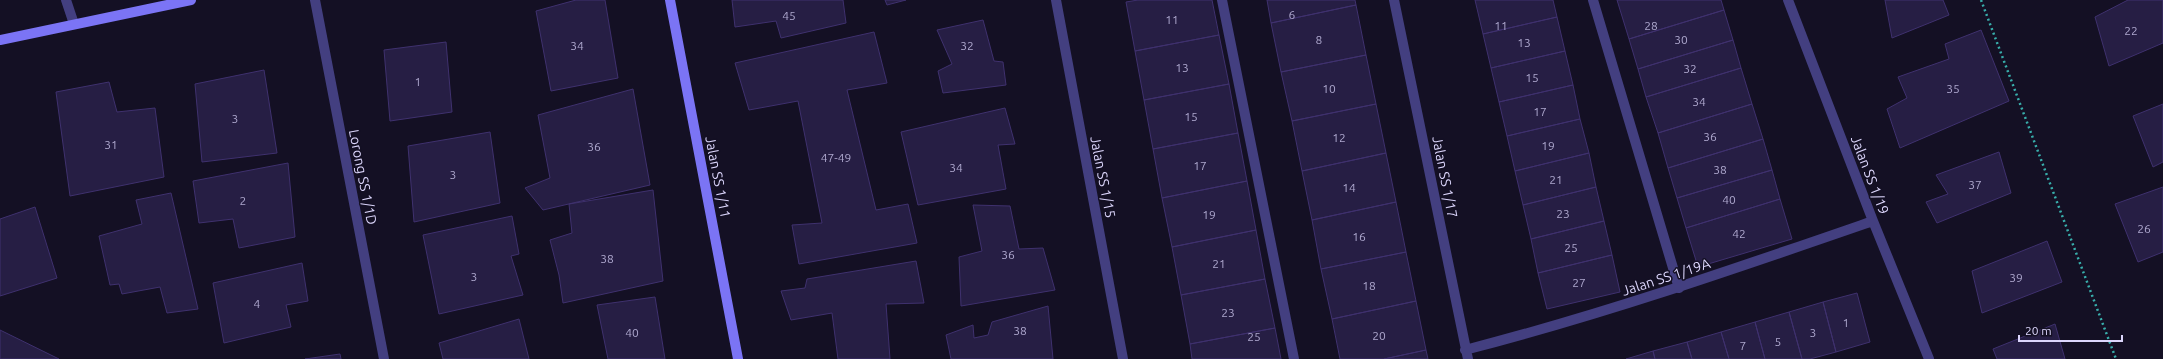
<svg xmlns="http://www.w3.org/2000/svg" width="2163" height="359" font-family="Ubuntu,sans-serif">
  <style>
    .building { fill: #261e44; stroke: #3f316e }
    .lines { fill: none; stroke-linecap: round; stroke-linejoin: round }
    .path { stroke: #38aeab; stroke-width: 2.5; stroke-dasharray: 2 3; stroke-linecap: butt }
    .lane { stroke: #433f80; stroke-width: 10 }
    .street { stroke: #433f80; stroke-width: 10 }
    .secondary { stroke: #7b74f5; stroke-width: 10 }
    .labels { text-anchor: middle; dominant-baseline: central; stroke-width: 3; stroke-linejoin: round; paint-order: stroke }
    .number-label { font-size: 12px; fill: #aea8ce }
    .street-label { font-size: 14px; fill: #dcd6fc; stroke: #141024 }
  </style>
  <rect width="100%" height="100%" fill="#141024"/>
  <path class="building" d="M 576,0 L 605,0 L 618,78 L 551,91 L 536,11 Z
    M 732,0 L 843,0 L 846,23 L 781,38 L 776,21 L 735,27 Z
    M 885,0 L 906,0 L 887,5 Z
    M 1138,0 L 1212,0 L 1219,35 L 1135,51 L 1126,2 Z
    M 1267,0 L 1355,0 L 1356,5 L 1271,23 Z
    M 1475,0 L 1553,0 L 1557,17 L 1483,34 Z
    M 1617,0 L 1721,0 L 1724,10 L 1629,39 Z
    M 1885,0 L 1943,0 L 1949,15 L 1892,38 Z
    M 2128,0 L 2163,0 L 2163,43 L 2109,66 L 2095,17 Z
    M 1356,5 L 1366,55 L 1281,72 L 1271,23 Z
    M 1724,10 L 1733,40 L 1638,69 L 1629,39 Z
    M 1557,17 L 1565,51 L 1491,68 L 1483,34 Z
    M 983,20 L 994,61 L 1003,62 L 1006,85 L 943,93 L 938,71 L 952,64 L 937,30 Z
    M 1981,30 L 2009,101 L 1900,148 L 1887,109 L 1907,98 L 1898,77 L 1949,59 L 1945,44 Z
    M 874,32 L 887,83 L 847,90 L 876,210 L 908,204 L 917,243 L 799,264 L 792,225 L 822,223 L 798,101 L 749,110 L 735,63 Z
    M 1219,35 L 1229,84 L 1144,100 L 1135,51 Z
    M 1733,40 L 1741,68 L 1646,97 L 1638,69 Z
    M 446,42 L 452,112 L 390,121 L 384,50 Z
    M 1565,51 L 1573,85 L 1499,102 L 1491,68 Z
    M 1366,55 L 1376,104 L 1292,121 L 1281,72 Z
    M 1741,68 L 1752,104 L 1658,133 L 1646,97 Z
    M 264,70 L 277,153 L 202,162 L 195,84 Z
    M 109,82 L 117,112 L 155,108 L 164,177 L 70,196 L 56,92 Z
    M 1229,84 L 1238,133 L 1153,149 L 1144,100 Z
    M 1573,85 L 1580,119 L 1507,136 L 1499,102 Z
    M 633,89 L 650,185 L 543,210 L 525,188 L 550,178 L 538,115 Z
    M 1376,104 L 1386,153 L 1302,171 L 1292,121 Z
    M 1752,104 L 1763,139 L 1668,168 L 1658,133 Z
    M 2163,104 L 2163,162 L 2153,167 L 2133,116 Z
    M 1005,108 L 1015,144 L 998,145 L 1006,189 L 918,205 L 901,132 Z
    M 1580,119 L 1589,153 L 1515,171 L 1507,136 Z
    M 490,132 L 500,203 L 414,222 L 408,146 Z
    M 1238,133 L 1247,181 L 1162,198 L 1153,149 Z
    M 1763,139 L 1772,170 L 1677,198 L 1668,168 Z
    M 1999,152 L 2011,193 L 1937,223 L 1926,202 L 1948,194 L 1936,175 Z
    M 1386,153 L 1396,202 L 1312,220 L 1302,171 Z
    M 1589,153 L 1596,187 L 1523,205 L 1515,171 Z
    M 288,163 L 295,237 L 239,248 L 233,219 L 199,223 L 193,181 Z
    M 1772,170 L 1780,199 L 1686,228 L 1677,198 Z
    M 1247,181 L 1256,230 L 1172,247 L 1162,198 Z
    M 1596,187 L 1604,221 L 1531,239 L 1523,205 Z
    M 2163,187 L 2163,252 L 2138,262 L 2115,204 Z
    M 653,190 L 663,281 L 563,303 L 559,275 L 550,240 L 572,233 L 569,204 Z
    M 171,193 L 198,309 L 167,313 L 160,287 L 122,294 L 119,284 L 110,285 L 99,236 L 142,224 L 136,200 Z
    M 1780,199 L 1792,239 L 1698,267 L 1686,228 Z
    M 1396,202 L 1406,252 L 1321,269 L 1312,220 Z
    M 973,205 L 1010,206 L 1019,249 L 1043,248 L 1055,290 L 961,306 L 959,257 L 982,251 Z
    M 35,207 L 57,278 L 0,296 L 0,219 Z
    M 512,216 L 519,254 L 511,256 L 523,295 L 439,314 L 423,235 Z
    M 1604,221 L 1612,255 L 1538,273 L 1531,239 Z
    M 1256,230 L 1265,279 L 1181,295 L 1172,247 Z
    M 2047,241 L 2062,282 L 1982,313 L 1972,271 Z
    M 1406,252 L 1416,301 L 1332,319 L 1321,269 Z
    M 1612,255 L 1620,292 L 1547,309 L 1538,273 Z
    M 916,261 L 924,303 L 886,304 L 890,359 L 838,359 L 832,313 L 791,320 L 781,291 L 805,288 L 807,279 Z
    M 302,263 L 308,301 L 286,305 L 291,327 L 224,343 L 213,283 Z
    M 1265,279 L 1275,328 L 1190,344 L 1181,295 Z
    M 1857,293 L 1870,342 L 1836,352 L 1823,302 Z
    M 655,297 L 665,359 L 608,359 L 597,305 Z
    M 1416,301 L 1426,350 L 1384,359 L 1340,359 L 1332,319 Z
    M 1823,302 L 1836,352 L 1810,359 L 1802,359 L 1789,312 Z
    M 1048,306 L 1053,359 L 951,359 L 946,335 L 973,325 L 974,338 L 988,335 L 992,322 Z
    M 1789,312 L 1802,359 L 1765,359 L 1755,322 Z
    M 519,319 L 529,359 L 443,359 L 439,343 Z
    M 1755,322 L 1765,359 L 1729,359 L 1721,332 Z
    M 2055,324 L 2065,359 L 1997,359 L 1993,349 Z
    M 1275,328 L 1281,359 L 1192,359 L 1190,344 Z
    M 0,330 L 59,359 L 0,359 Z
    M 1721,332 L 1729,359 L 1692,359 L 1687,342 Z
    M 1687,342 L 1692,359 L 1655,359 L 1653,351 Z
    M 1426,350 L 1428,359 L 1384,359 Z
    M 1653,351 L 1655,359 L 1626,359 Z
    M 340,354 L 341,359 L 305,359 Z"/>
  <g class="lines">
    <path class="path" d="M 1981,0 L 2116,359"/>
    <path class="lane" d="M 1222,0 L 1294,359
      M 1593,0 L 1679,288"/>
    <path class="street" d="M 66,0 L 74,24
      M 315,0 L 384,359
      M 1056,0 L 1123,359
      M 1394,0 L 1468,359
      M 1788,0 L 1873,221 L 1929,359
      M 1465,350 C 1605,314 1737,268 1873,221"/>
    <path class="secondary" d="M 670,0 L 738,359
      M 0,40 L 191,0"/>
  </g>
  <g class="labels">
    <g class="number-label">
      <text x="1292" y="14">6</text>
      <text x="789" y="15">45</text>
      <text x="1172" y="19">11</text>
      <text x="1501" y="25">11</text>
      <text x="1651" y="25">28</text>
      <text x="2131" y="30">22</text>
      <text x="1319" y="39">8</text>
      <text x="1681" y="39">30</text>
      <text x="1524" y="42">13</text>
      <text x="577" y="45">34</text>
      <text x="967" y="45">32</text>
      <text x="1182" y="67">13</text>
      <text x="1690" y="68">32</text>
      <text x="1532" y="77">15</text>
      <text x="418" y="81">1</text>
      <text x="1329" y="88">10</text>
      <text x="1953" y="88">35</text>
      <text x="1699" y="101">34</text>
      <text x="1540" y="111">17</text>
      <text x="1191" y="116">15</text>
      <text x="235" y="118">3</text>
      <text x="1710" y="136">36</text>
      <text x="1339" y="137">12</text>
      <text x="111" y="144">31</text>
      <text x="1548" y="145">19</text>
      <text x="594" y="146">36</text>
      <text x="836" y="157">47-49</text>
      <text x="1200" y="165">17</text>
      <text x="956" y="167">34</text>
      <text x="1720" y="169">38</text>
      <text x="453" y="174">3</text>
      <text x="1556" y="179">21</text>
      <text x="1975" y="184">37</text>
      <text x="1349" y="187">14</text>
      <text x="1729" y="199">40</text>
      <text x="243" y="200">2</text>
      <text x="1563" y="213">23</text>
      <text x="1209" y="214">19</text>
      <text x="2144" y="228">26</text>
      <text x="1739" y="233">42</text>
      <text x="1359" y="236">16</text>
      <text x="1571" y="247">25</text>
      <text x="1008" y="254">36</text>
      <text x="607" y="258">38</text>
      <text x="1219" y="263">21</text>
      <text x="474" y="276">3</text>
      <text x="2016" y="277">39</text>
      <text x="1579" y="282">27</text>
      <text x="1369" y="285">18</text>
      <text x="257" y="303">4</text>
      <text x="1228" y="312">23</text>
      <text x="1846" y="322">1</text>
      <text x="1020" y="330">38</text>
      <text x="632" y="332">40</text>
      <text x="1813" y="332">3</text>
      <text x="1379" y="335">20</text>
      <text x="1254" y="336">25</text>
      <text x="1778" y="341">5</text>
      <text x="1743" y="345">7</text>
    </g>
    <g class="street-label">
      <text transform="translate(1870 175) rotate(69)">Jalan SS 1/19</text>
      <text transform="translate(363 177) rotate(79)">Lorong SS 1/1D</text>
      <text transform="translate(718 177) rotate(79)">Jalan SS 1/11</text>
      <text transform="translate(1103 177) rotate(79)">Jalan SS 1/15</text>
      <text transform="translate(1445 177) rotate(79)">Jalan SS 1/17</text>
      <text transform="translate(1666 277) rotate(-18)">Jalan SS 1/19A</text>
    </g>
  </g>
  <path d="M2019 335v6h103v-6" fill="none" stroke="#dcd6fc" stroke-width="2"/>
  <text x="2025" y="335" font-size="12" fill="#dcd6fc" stroke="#141024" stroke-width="3" paint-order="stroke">20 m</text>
</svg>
